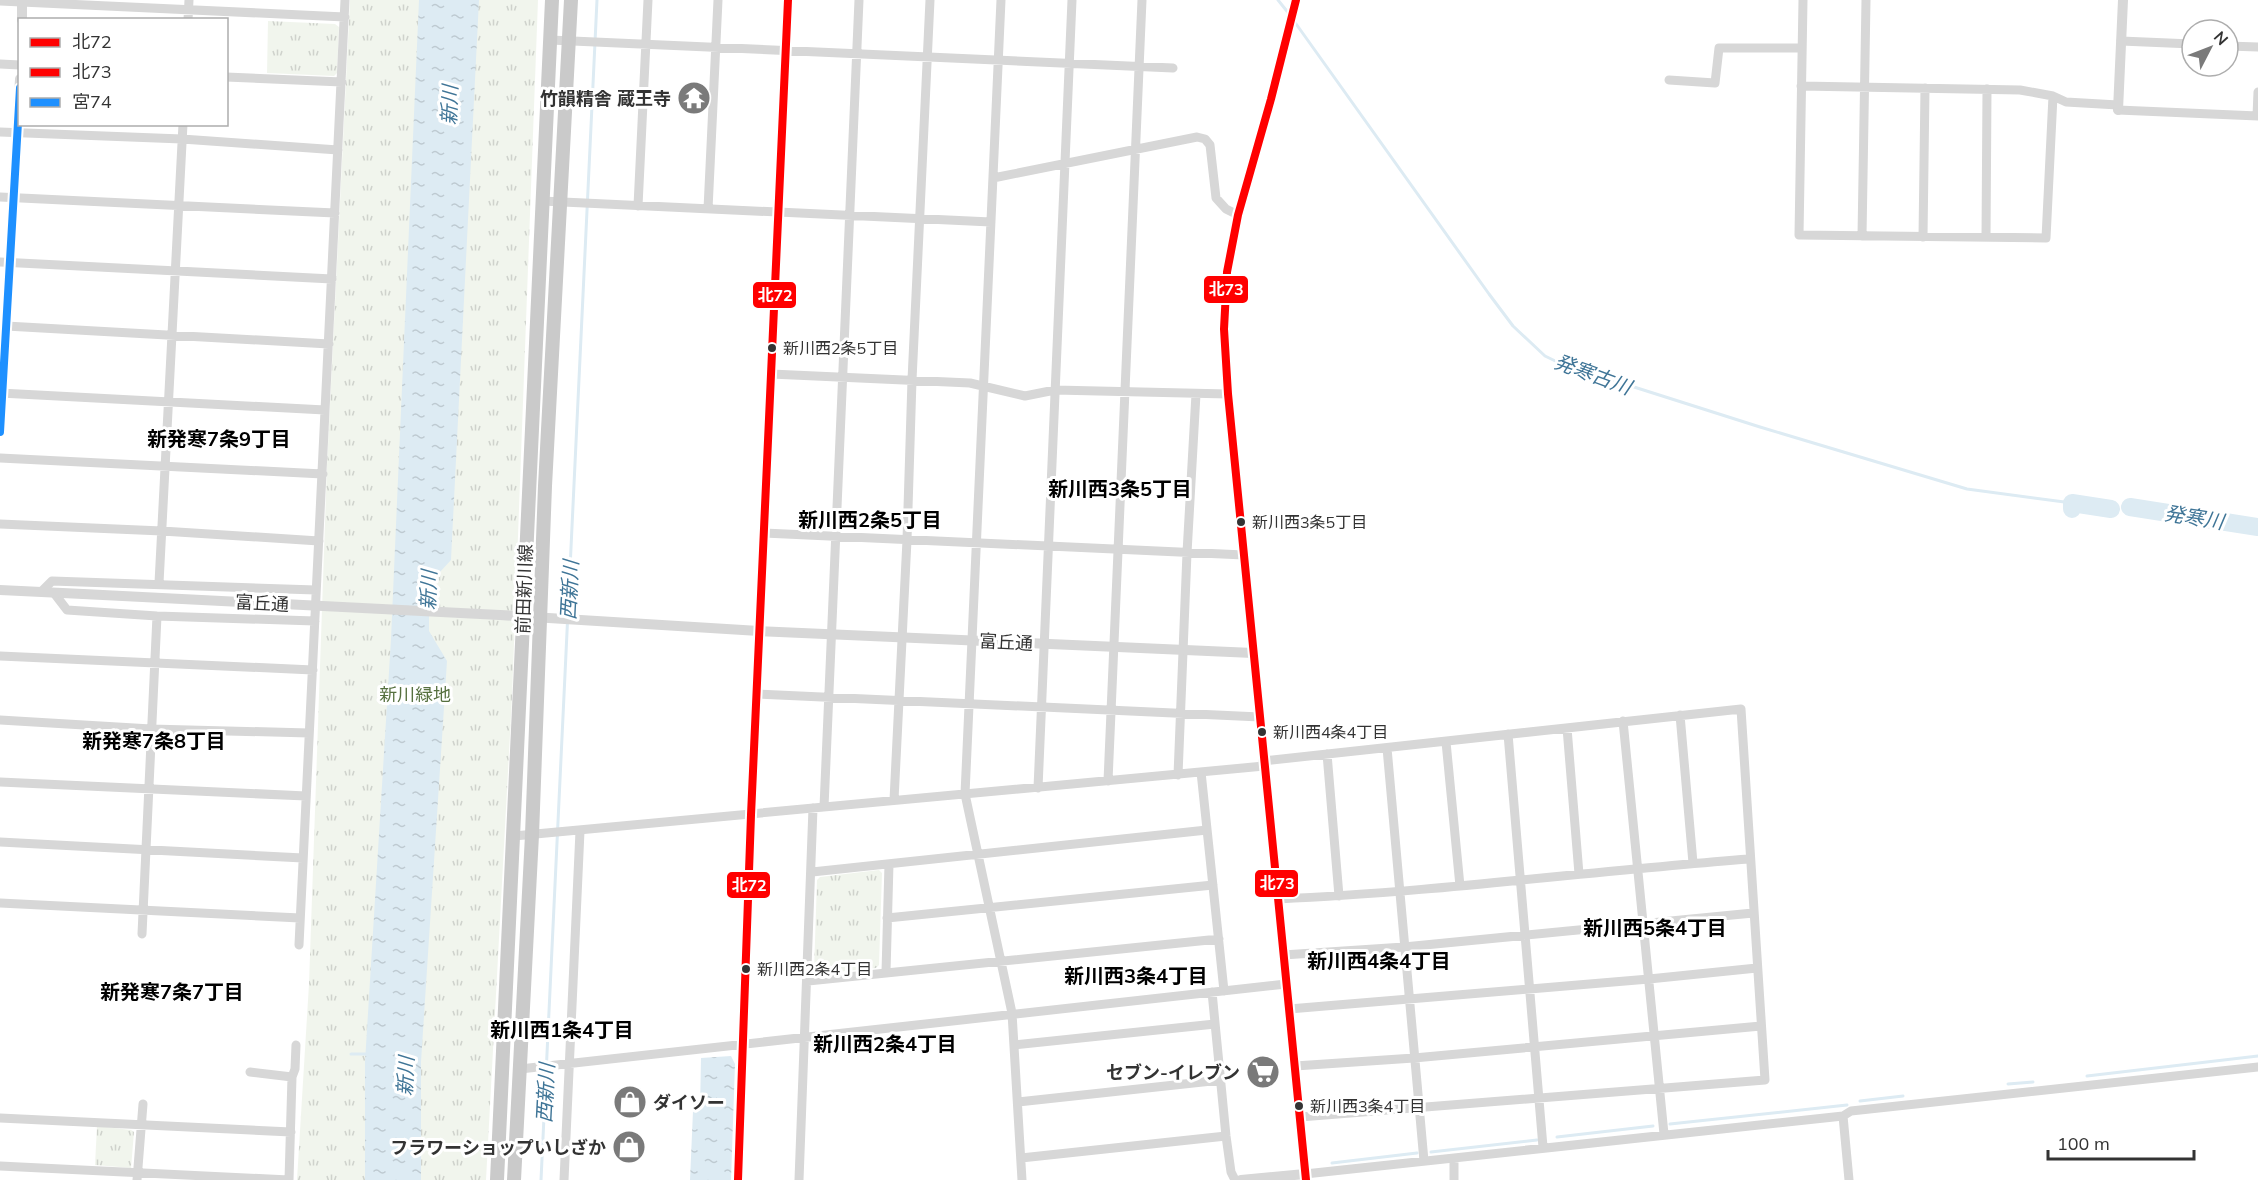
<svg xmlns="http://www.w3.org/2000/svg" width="2258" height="1180" font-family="Mulish,'Noto Sans JP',sans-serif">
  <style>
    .park { fill: url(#park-tufts) }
    .water { fill: url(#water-ripples) }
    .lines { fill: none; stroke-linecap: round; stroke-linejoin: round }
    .stream { stroke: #ddebf3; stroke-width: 3 }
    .river { stroke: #ddebf3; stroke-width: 18 }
    .minor { stroke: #d7d7d7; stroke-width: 9 }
    .tertiary { stroke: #d7d7d7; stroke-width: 10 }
    .primary { stroke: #cacaca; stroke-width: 14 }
    .tertiary-bridge { stroke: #d7d7d7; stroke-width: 10 }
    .bus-1-casing { stroke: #fff; stroke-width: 12 }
    .bus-2-casing { stroke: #fff; stroke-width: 12 }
    .bus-3-casing { stroke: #fff; stroke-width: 12 }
    .bus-1 { stroke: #f00; stroke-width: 8 }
    .bus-2 { stroke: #f00; stroke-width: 8 }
    .bus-3 { stroke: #1e90ff; stroke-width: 8 }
    .bus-dot { fill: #333; stroke: #fff; stroke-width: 2 }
    .labels { text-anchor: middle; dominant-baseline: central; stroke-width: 6; stroke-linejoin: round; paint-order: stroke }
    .bus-label { font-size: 16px; fill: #333; stroke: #fff; text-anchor: start }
    .poi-label { font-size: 18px; font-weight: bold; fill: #333; stroke: #fff; text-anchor: end }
    .street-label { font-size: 18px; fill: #333; stroke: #fff }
    .park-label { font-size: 18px; fill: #56703f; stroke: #fff }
    .water-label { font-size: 20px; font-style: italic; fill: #3f7597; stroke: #fff }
    .neighbourhood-label { font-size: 20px; font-weight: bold; fill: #000; stroke: #fff }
    .line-badge { stroke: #fff; stroke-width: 2 }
    .badge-label { font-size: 16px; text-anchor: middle; font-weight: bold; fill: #fff }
  </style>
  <defs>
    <pattern id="park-tufts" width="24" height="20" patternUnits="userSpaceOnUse" patternTransform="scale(1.5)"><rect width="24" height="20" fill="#f1f5ed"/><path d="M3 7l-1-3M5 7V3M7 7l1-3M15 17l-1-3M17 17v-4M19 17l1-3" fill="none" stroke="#cfd2cc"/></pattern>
    <pattern id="water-ripples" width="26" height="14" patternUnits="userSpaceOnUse" patternTransform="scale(1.5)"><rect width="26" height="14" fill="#ddebf3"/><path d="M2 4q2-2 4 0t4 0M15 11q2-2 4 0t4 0" fill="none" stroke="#becad1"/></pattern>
  </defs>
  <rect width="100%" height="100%" fill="#fff"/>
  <path class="park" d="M 350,0 L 538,0 L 512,697 L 486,1180 L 297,1180 L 309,984 L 327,465 Z
    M 268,21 L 335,24 L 339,27 L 337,73 L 334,76 L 267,73 Z
    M 879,870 L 882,873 L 879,965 L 876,968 L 817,974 L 814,971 L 817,880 L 820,877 Z
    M 97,1126 L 131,1130 L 134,1132 L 131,1168 L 95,1165 Z"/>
  <path class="water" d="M 419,0 L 479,0 L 451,560 L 429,584 L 429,631 L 447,661 L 421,1062 L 421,1180 L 365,1180 L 365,1062 L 391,639 Z
    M 731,1056 L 735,1064 L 731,1180 L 690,1180 L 693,1111 L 700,1110 L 701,1058 Z"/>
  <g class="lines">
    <path class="stream" d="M 1278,0 L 1290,15
      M 1294,21 L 1489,294 L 1513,326 L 1545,356 L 1578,372 L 1612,380 L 1760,427 L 1967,489 L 2072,503
      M 351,1054 L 367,1054
      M 2087,1076 L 2258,1056
      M 2008,1084 L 2033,1082
      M 1860,1101 L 1903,1096
      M 1670,1124 L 1847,1105
      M 1557,1137 L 1653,1126
      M 1431,1152 L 1537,1140
      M 1332,1163 L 1417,1153
      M 541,1180 L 597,0"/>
    <path class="river" d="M 2130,507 L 2258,527
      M 2072,509 L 2072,503 L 2111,509"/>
    <path class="minor" d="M 1001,0 L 965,794 L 1012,1013 L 1022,1180
      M 1803,0 L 1799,235 L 2046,238 L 2053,96
      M 0,1 L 345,17
      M 188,20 L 189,0
      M 550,40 L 1173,68
      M 2121,41 L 2192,44
      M 2228,46 L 2258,47
      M 0,64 L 20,65
      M 226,77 L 342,82
      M 1669,80 L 1715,83 L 1719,48 L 1802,48
      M 1801,86 L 2020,90 L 2053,96 L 2066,102 L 2118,105
      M 2118,110 L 2258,116
      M 2257,116 L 2258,92
      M 0,132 L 182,139 L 338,150
      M 993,178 L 1197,137 L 1205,139 L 1210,145 L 1216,198 L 1226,209 L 1238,215
      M 0,197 L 335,213
      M 542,201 L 991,222
      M 638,206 L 648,0
      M 708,209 L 718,0
      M 1862,236 L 1866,0
      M 1923,237 L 1925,88
      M 1986,237 L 1987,89
      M 0,262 L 332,279
      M 6,326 L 329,344
      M 771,374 L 970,383 L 1025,396 L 1055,390 L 1228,394
      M 0,393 L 325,410
      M 0,458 L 323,474
      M 0,524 L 162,531 L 319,541
      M 764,533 L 1244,555
      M 159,583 L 183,124
      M 41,592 L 52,581 L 316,590
      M 54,593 L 67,610 L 157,616 L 315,621
      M 0,656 L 313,670
      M 756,694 L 1260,717
      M 1680,715 L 1693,863
      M 0,720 L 151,729 L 309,733
      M 1623,721 L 1664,1134
      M 1567,728 L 1579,874
      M 1508,734 L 1543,1147
      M 1446,742 L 1460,886
      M 1387,748 L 1424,1161
      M 1327,754 L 1339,896
      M 1263,761 L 1741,709 L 1765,1080 L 1300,1117
      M 1201,772 L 1224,991
      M 1178,775 L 1187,553 L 1196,394
      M 1108,781 L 1142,0
      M 0,782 L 306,796
      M 1038,788 L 1072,0
      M 894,800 L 907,540 L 912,380 L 930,0
      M 824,807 L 859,0
      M 514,836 L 1264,766
      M 0,842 L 303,858
      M 812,872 L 1207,830
      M 1278,899 C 1435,892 1592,871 1749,859
      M 0,903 L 300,918
      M 887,918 L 1213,885
      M 142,934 L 157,616
      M 299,945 L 345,0
      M 1283,955 L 1404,947 L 1753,913
      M 886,972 L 889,864
      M 808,981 L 1219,939
      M 1212,992 L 1226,1136 L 1231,1172 L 1235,1180
      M 1289,1009 L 1649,979 L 1757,968
      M 1014,1045 L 1215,1024
      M 1295,1066 L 1414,1058 L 1761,1026
      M 520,1069 L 1286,984
      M 250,1072 L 292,1077 L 289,1180
      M 292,1077 L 295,1069 L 296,1045
      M 1018,1102 L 1221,1080
      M 1843,1116 L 1849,1180
      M 0,1118 L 291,1132
      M 1021,1158 L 1226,1136
      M 0,1166 L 289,1180
      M 1305,1174 L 1843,1116 L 1851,1111 L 2258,1067
      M 137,1180 L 143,1104
      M 564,1180 L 580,831
      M 738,1180 L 751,815 L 788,0
      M 799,1180 L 813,808
      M 1454,1180 L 1454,1158"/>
    <path class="tertiary" d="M 1296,0 L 1271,99 L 1238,215 L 1227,272 L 1224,329 L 1228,394 L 1306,1180
      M 22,20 L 22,0
      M 2118,110 L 2123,0
      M 0,432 L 20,79
      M 0,590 L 83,594
      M 500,615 L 759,631 L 1253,653
      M 1241,1180 L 1305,1174"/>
    <path class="primary" d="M 497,1180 L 552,0
      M 514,1180 L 532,835 L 545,486 L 571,0"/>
    <path class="tertiary-bridge" d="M 83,594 L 500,615"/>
    <defs>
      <path id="bus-1" d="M 738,1180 L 751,815 L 788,0"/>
      <path id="bus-2" d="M 1296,0 L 1271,99 L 1238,215 L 1227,272 L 1224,329 L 1228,394 L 1306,1180"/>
      <path id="bus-3" d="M 0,432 L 20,88"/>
    </defs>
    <use href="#bus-1" class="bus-1-casing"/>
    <use href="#bus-2" class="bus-2-casing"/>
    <use href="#bus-3" class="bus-3-casing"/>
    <use href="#bus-1" class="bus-1"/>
    <use href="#bus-2" class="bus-2"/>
    <use href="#bus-3" class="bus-3"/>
  </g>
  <defs>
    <symbol id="temple-disc" viewBox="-11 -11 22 22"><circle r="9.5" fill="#7a7a7a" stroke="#fff"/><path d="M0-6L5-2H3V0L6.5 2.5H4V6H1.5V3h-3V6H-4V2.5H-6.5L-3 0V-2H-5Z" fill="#fff"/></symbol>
    <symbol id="supermarket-disc" viewBox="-11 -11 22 22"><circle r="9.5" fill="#7a7a7a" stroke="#fff"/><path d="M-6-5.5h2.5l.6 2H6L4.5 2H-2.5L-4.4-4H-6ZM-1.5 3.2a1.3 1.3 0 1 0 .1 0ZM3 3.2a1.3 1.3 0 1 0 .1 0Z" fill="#fff"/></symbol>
    <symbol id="shop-disc" viewBox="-11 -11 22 22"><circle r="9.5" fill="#7a7a7a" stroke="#fff"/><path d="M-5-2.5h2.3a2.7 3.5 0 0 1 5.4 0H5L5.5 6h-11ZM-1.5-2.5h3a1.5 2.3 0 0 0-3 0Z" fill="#fff"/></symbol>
  </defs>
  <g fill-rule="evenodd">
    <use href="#temple-disc" x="675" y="79" width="38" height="38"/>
    <use href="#supermarket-disc" x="1244" y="1053" width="38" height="38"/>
    <use href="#shop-disc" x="611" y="1083" width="38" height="38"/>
    <use href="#shop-disc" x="610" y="1128" width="38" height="38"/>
  </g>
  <g class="bus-dot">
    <circle cx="772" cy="348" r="5"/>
    <circle cx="1241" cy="522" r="5"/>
    <circle cx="1262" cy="732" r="5"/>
    <circle cx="746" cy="969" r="5"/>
    <circle cx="1299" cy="1106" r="5"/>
  </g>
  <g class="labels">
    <g class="bus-label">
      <text x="783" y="348">新川西2条5丁目</text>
      <text x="1252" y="522">新川西3条5丁目</text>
      <text x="1273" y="732">新川西4条4丁目</text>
      <text x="757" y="969">新川西2条4丁目</text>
      <text x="1310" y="1106">新川西3条4丁目</text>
    </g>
    <g class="poi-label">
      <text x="671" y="98">竹韻精舎 蔵王寺</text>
      <text x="1240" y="1072">セブン-イレブン</text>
      <text x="653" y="1102" text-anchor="start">ダイソー</text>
      <text x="606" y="1147">フラワーショップいしざか</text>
    </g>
    <g class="street-label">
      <text transform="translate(524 589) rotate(-88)">前田新川線</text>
      <text transform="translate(262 603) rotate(3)">富丘通</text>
      <text transform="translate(1006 642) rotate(3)">富丘通</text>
    </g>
    <g class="park-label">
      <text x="415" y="694">新川緑地</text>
    </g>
    <g class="water-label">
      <text transform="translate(449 105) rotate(-88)">新川</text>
      <text transform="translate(1593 374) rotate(20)">発寒古川</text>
      <text transform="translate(2194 517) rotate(9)">発寒川</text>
      <text transform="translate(428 590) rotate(-88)">新川</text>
      <text transform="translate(569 590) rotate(-87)">西新川</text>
      <text transform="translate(405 1076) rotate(-87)">新川</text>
      <text transform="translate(545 1093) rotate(-87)">西新川</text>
    </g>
    <g class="neighbourhood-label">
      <text x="219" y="438">新発寒7条9丁目</text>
      <text x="1120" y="488">新川西3条5丁目</text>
      <text x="870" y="519">新川西2条5丁目</text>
      <text x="154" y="740">新発寒7条8丁目</text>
      <text x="1655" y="927">新川西5条4丁目</text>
      <text x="1379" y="960">新川西4条4丁目</text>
      <text x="1136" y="975">新川西3条4丁目</text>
      <text x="172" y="991">新発寒7条7丁目</text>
      <text x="562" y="1029">新川西1条4丁目</text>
      <text x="885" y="1043">新川西2条4丁目</text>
    </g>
  </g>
  <g class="line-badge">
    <rect x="1203" y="275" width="46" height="29" rx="6" fill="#f00"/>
    <rect x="752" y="281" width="45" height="28" rx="6" fill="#f00"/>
    <rect x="1254" y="869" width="45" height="29" rx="6" fill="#f00"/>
    <rect x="726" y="871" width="45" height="28" rx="6" fill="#f00"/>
  </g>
  <g class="badge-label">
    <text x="1226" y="295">北73</text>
    <text x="775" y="301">北72</text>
    <text x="1277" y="889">北73</text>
    <text x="749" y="891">北72</text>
  </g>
  <rect x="18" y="18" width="210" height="108" fill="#ffffff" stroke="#adadad" stroke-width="1.5"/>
  <rect x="30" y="38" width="30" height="9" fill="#ff0000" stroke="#adadad" stroke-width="1.5"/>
  <text x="72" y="48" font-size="18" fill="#333333">北72</text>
  <rect x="30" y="68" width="30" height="9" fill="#ff0000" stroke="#adadad" stroke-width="1.5"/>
  <text x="72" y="78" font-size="18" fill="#333333">北73</text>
  <rect x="30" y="98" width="30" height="9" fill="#1e90ff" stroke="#adadad" stroke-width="1.5"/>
  <text x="72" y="108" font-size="18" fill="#333333">宮74</text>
  <g transform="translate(2210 48) rotate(48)"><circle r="28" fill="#ffffff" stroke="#adadad" stroke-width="1.5"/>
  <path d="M0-4.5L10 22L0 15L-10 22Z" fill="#7a7a7a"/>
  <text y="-9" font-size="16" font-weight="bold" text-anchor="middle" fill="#333333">N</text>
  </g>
  <path d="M2048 1150v9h146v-9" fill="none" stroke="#333333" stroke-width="3"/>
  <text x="2057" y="1150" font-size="18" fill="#333333" stroke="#ffffff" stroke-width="4.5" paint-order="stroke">100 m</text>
</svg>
